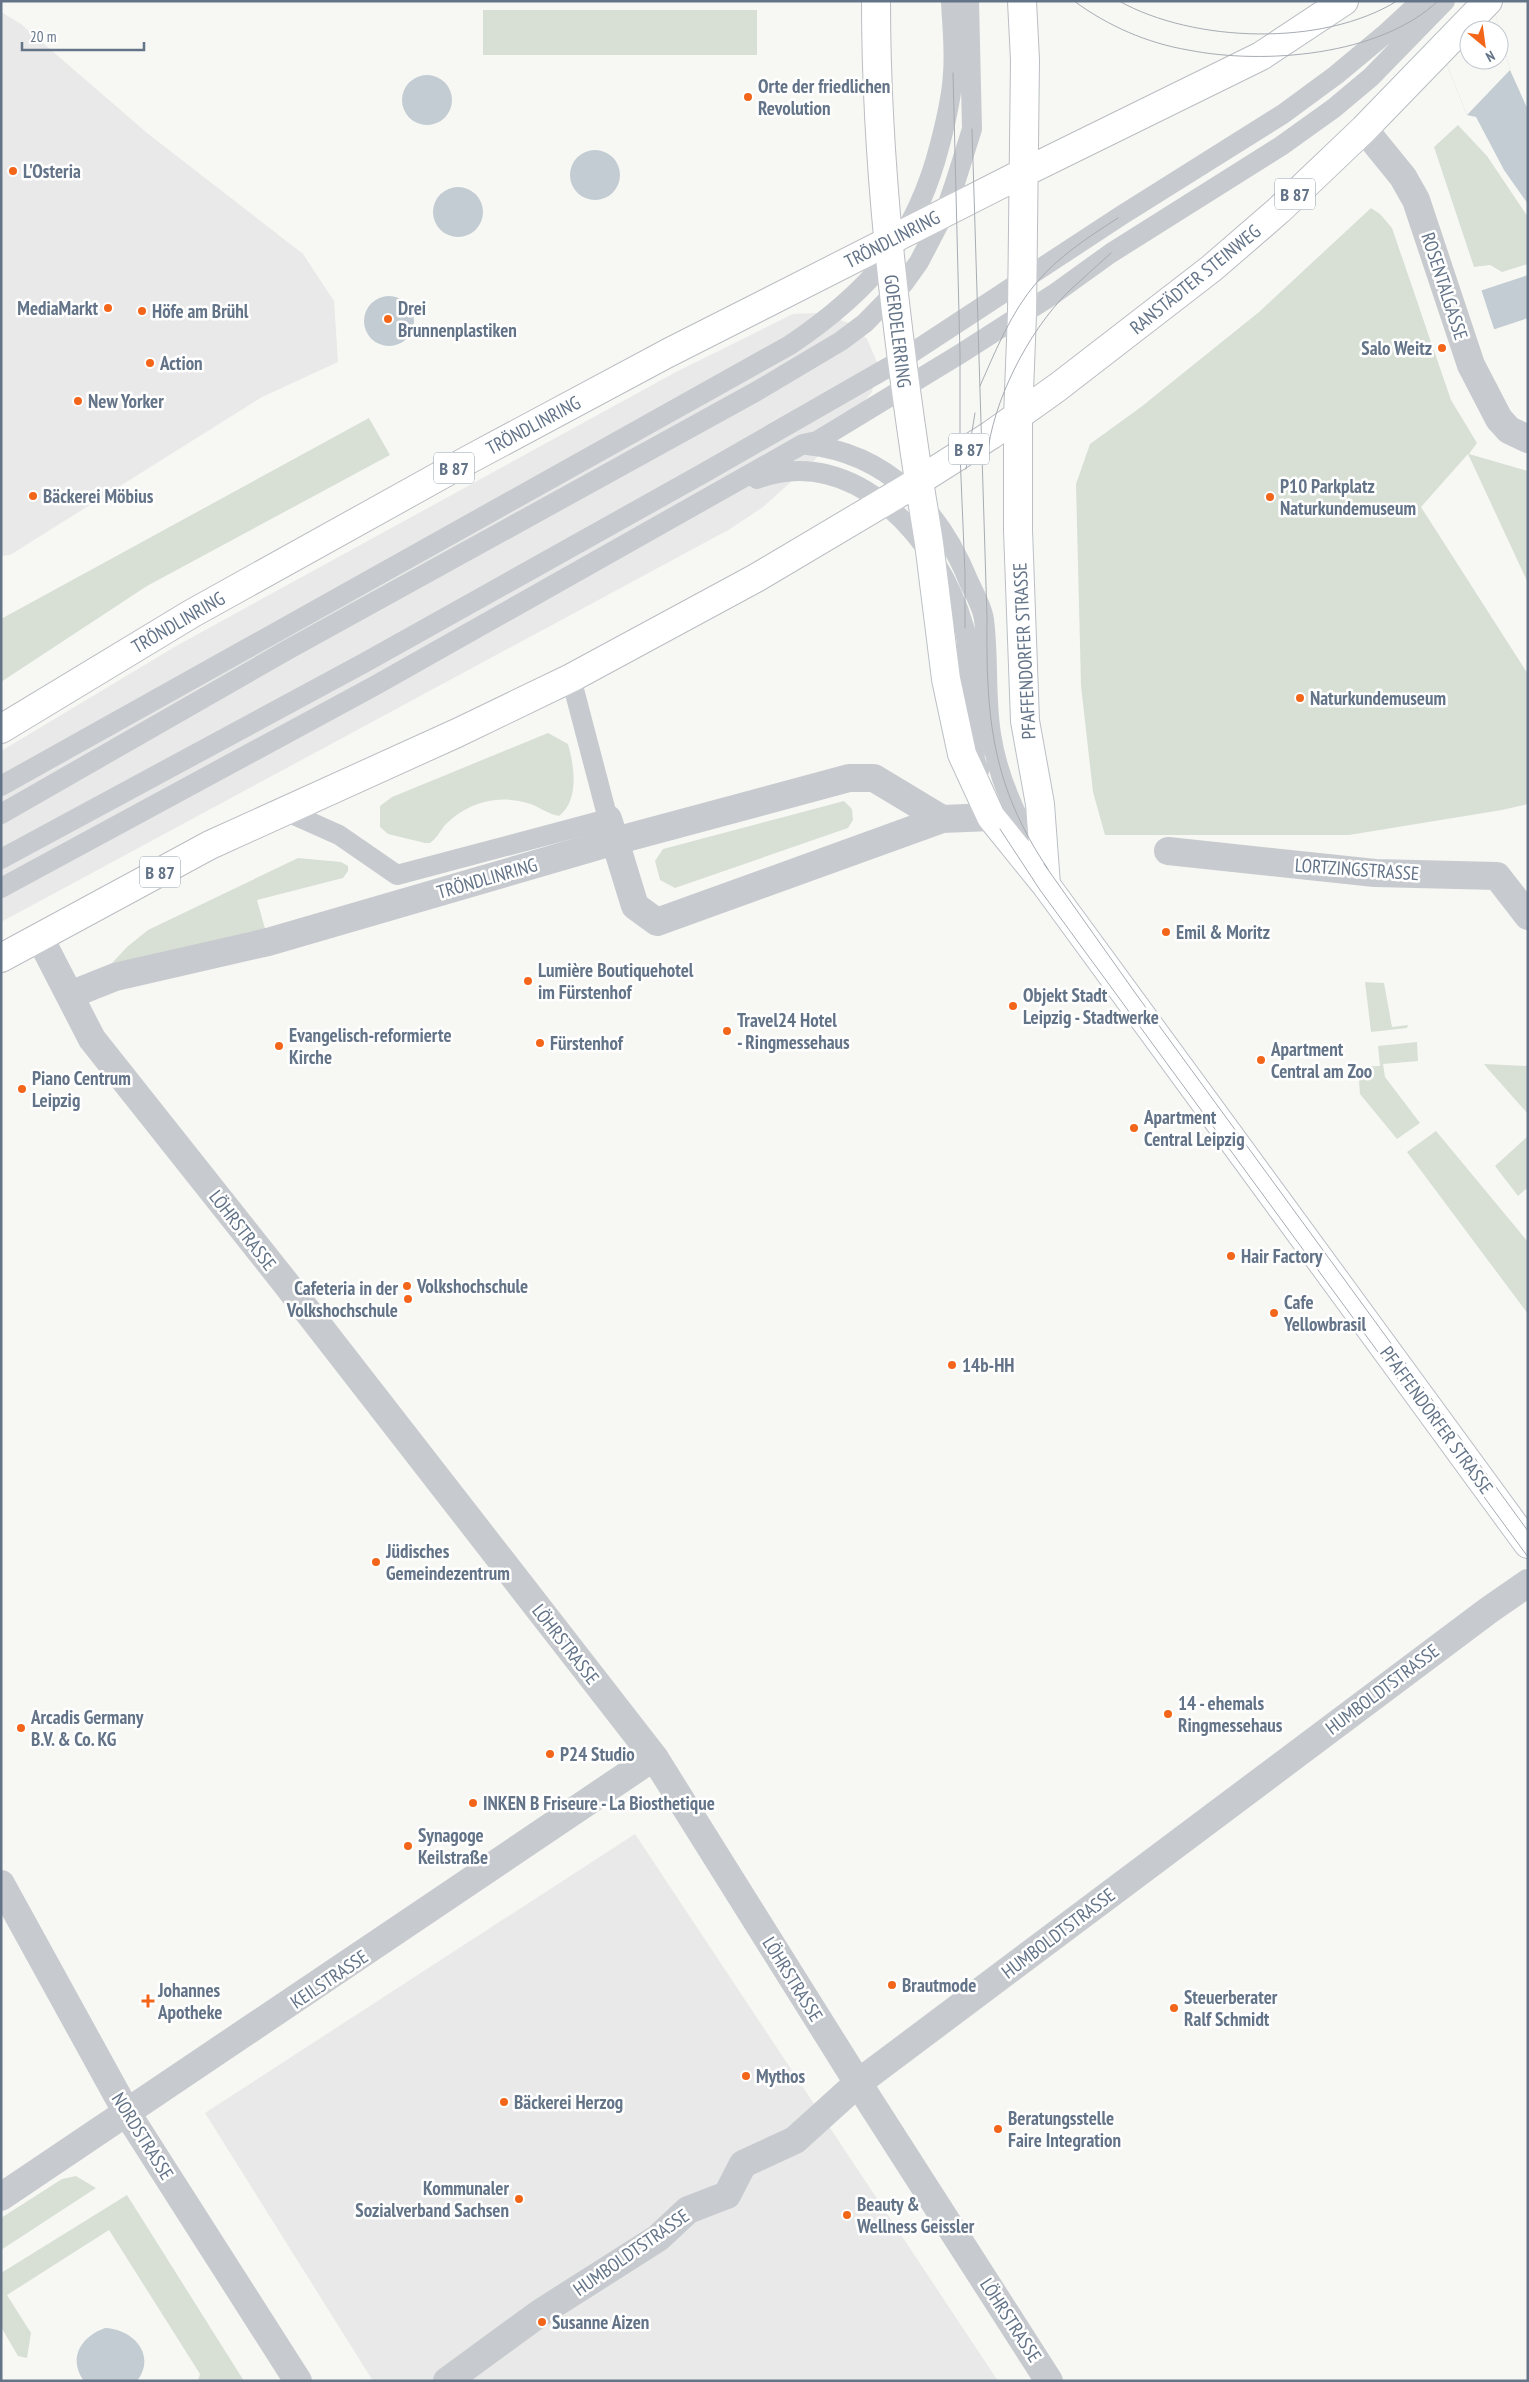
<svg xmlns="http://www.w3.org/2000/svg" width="1529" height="2382" font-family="'PT Sans Narrow',sans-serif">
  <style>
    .built { fill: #e8e9e8 }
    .green { fill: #d8e0d5 }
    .water { fill: #c3ccd2; fill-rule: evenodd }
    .pier { fill: #f7f8f4; fill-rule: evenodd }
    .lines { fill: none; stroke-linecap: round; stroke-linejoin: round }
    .secondary-casing { stroke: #bbbfc5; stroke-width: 30 }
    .primary-casing { stroke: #babdc2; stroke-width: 30 }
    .lane { stroke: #c7cace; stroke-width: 20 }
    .street { stroke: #c7cace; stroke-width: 28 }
    .secondary { stroke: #fff; stroke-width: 28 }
    .primary { stroke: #fff; stroke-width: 28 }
    .tram { stroke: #a7acb3; stroke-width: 1 }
    .poi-dot { fill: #f36519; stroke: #fff; stroke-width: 2 }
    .labels { text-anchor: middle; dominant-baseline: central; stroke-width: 5; stroke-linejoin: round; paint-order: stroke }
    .shield { fill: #fff; stroke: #929eac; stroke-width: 1 }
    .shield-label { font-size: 18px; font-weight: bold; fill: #647488 }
    .poi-label { font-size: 19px; font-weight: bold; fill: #647488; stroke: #fff; text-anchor: start }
    .street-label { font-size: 19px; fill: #647488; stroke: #fff }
  </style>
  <rect width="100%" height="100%" fill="#f7f8f4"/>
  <path class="built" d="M 1,12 L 21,24 L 147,133 L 303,254 L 334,301 L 338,362 L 262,397 L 10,555 L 1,556 Z
    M 818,313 L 849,323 L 867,339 L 877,362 L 872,392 L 813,462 L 763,507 L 730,529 L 1,922 L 1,751 L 178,645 L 676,372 L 793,314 Z
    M 635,1834 L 998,2381 L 373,2381 L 205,2113 Z"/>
  <path class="green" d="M 483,10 L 757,10 L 757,55 L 483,55 Z
    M 1458,125 L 1487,156 L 1528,217 L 1528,264 L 1502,272 L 1490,265 L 1474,267 L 1434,147 Z
    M 1371,208 L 1380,214 L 1392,228 L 1451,400 L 1477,443 L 1469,454 L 1528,471 L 1528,583 L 1468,454 L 1421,507 L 1528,674 L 1528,804 L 1502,810 L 1349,835 L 1105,835 L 1093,792 L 1081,686 L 1076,484 L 1090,444 L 1141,407 L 1259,312 Z
    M 369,418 L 390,455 L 147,586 L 1,682 L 1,619 Z
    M 548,733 L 568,744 C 574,765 580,800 559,816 C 547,814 539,806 527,803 C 497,794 467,803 445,825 C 440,831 437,838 430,843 L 425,843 L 388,834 L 380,827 L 380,806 L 392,797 Z
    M 844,801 L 852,809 L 853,820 L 848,828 L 675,888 L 660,880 L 655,861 L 663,849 Z
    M 298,858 L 341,862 L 348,866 L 348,871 L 343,878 L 257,900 L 267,936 L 114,974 L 112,963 L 127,947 L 148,930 Z
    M 1365,982 L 1384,983 L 1392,1027 L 1408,1025 L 1407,1028 L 1371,1032 Z
    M 1417,1042 L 1418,1061 L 1383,1064 L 1385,1077 L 1420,1123 L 1397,1139 L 1360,1094 L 1358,1067 L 1380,1066 L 1378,1046 Z
    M 1484,1064 L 1528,1066 L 1528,1114 L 1488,1069 Z
    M 1436,1131 L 1528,1242 L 1528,1314 L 1407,1152 Z
    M 1528,1136 L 1528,1191 L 1526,1189 L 1518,1196 L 1495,1166 Z
    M 76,2176 L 96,2188 L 1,2250 L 1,2218 L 62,2179 Z
    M 127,2195 L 244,2381 L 198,2381 L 200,2374 L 109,2230 L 7,2295 L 31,2333 L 27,2358 L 18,2356 L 1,2327 L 1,2273 Z"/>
  <path class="water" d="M 1492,1 L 1510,70 L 1528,110 L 1528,204 L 1504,170 L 1476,117 L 1467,115 L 1441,50 ZM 1469,30 L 1499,30 L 1499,60 L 1469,60 Z
    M402 100a25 25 0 1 1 50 0a25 25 0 1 1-50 0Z
    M570 175a25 25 0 1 1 50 0a25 25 0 1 1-50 0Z
    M433 212a25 25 0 1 1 50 0a25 25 0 1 1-50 0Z
    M 1528,275 L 1528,318 L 1435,349 L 1422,310 Z
    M364 321a25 25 0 1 1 50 0a25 25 0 1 1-50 0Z
    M 105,2328 C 133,2329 157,2355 137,2381 L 84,2381 C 67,2358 82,2336 105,2328 Z"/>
  <path class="pier" d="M 1430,1 L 1492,1 L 1510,70 L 1467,115 L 1441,50 ZM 1469,30 L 1499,30 L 1499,60 L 1469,60 Z
    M 1481,289 L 1495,332 L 1434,351 L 1420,309 Z"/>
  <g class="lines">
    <defs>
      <path id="secondary" d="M 1018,417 L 1018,530 L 1025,721 L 1040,804 L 1046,885
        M 919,481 L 929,543 L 946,679 L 962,754 L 991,817 L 1046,885 L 1528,1544"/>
      <path id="primary" d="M 876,1 C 876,162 895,322 919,481
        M 1018,417 L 1022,314 L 1025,60 L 1022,1
        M 1,729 L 191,614 L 470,459 L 668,353 L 1023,173 L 1261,56 L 1344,1
        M 1,958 L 210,845 L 457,733 L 571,678 L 756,578 L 906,489 L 991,435 L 1058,387 L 1212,268 L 1279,210 L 1364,129 L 1488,1"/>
    </defs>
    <use href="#secondary" class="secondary-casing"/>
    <use href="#primary" class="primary-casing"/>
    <path class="lane" d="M 807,445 C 887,453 940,510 969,582 C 974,593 983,608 984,620 C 989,658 985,697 991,734 C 998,781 1019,824 1044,863
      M 757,479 C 855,442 940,541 964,627 C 968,639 967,655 968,668 C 970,699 973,729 975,760 L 979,771
      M 1,786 L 790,345 C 870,291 916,239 940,144 C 946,121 952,97 953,73 C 955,50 952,25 951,1
      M 283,810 L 339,835 L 397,875 L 608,819 L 571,678
      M 1,814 L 289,649 L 757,391 L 841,341 L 865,323 L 904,283 L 919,262 L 945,212 L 955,183 L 972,129 L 969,1
      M 1,859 L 364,663 L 702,474 L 901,360 L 1122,215 L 1283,114 L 1336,75 L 1384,35 L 1421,1
      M 1,888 L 376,685 L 803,444 L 817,441 L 960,354 L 1054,294 L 1111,253 L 1281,146 L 1334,108 L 1371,77 L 1445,1"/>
    <path class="street" d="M 1364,129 L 1403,177 L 1416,200 L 1471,365 L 1499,419 L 1509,430 L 1528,439
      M 942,819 L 874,778 L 849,778 L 615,841 L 635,906 L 657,922 L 942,819 L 991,817
      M 1168,851 L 1375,873 L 1497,876 L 1528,916
      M 40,938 L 92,1039 L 284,1281 L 654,1757 L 858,2083 L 1049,2381
      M 70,995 L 115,977 L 268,942 L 615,841 L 608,819
      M 1,1884 L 127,2113 L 298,2381
      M 1,2197 L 654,1757
      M 447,2381 L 540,2313 L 658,2238 L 688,2210 L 727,2195 L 743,2164 L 795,2140 L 858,2083 L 1489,1610 L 1528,1583"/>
    <use href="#secondary" class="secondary"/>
    <use href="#primary" class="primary"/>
    <path class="tram" d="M 1074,1 C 1108,26 1147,43 1188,50 C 1264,65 1380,56 1438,1
      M 1119,1 C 1194,43 1323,47 1397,1
      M 953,73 L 960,354 L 960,454 L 965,573 L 965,628
      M 972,129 L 987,618 C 986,716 991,785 1048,869
      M 980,386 C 996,350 1011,312 1037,282 C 1059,256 1090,236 1118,218
      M 987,458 C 992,402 1028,332 1068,292 C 1082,279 1097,266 1111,253
      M 966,469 L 975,413
      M 1000,829 L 1040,890 L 1528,1557
      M 1044,864 L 1136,994 L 1528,1531"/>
  </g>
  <g class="poi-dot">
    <circle cx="748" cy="97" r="5"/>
    <circle cx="13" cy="171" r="5"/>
    <circle cx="108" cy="308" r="5"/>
    <circle cx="142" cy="311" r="5"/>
    <circle cx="388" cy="319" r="5"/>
    <circle cx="1442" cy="348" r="5"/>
    <circle cx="150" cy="363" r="5"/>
    <circle cx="78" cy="401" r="5"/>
    <circle cx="33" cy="496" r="5"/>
    <circle cx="1270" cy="497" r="5"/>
    <circle cx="1300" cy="698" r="5"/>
    <circle cx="1166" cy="932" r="5"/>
    <circle cx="528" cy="981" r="5"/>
    <circle cx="1013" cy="1006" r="5"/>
    <circle cx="727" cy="1031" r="5"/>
    <circle cx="540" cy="1043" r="5"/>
    <circle cx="279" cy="1046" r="5"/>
    <circle cx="1261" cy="1060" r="5"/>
    <circle cx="22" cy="1089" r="5"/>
    <circle cx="1134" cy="1128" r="5"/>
    <circle cx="1231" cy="1256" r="5"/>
    <circle cx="407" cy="1286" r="5"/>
    <circle cx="408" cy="1299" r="5"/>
    <circle cx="1274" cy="1313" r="5"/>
    <circle cx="952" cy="1365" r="5"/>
    <circle cx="376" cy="1562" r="5"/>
    <circle cx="1168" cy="1714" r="5"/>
    <circle cx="21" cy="1728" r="5"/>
    <circle cx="550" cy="1754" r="5"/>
    <circle cx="473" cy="1803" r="5"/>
    <circle cx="408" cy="1846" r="5"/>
    <circle cx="892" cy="1985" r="5"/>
    <path d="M145.5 1993.5h5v5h5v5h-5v5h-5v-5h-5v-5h5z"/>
    <circle cx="1174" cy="2008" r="5"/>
    <circle cx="746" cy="2076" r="5"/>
    <circle cx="504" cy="2102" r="5"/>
    <circle cx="998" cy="2129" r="5"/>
    <circle cx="519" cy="2199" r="5"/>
    <circle cx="847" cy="2215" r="5"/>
    <circle cx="542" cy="2322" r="5"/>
  </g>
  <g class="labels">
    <g class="shield">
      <rect x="1275" y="178.5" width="40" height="31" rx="4"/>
      <rect x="949" y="433.5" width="40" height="31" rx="4"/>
      <rect x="434" y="452.5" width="40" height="31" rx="4"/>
      <rect x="140" y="856.5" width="40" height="31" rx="4"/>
    </g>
    <g class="shield-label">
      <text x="1295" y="194">B 87</text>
      <text x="969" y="449">B 87</text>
      <text x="454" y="468">B 87</text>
      <text x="160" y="872">B 87</text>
    </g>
    <g class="poi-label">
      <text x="758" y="86">Orte der friedlichen<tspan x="758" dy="22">Revolution</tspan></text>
      <text x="23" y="171">L'Osteria</text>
      <text x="98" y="308" text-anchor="end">MediaMarkt</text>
      <text x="398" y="308">Drei<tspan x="398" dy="22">Brunnenplastiken</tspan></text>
      <text x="152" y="311">Höfe am Brühl</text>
      <text x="1432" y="348" text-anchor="end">Salo Weitz</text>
      <text x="160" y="363">Action</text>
      <text x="88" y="401">New Yorker</text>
      <text x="1280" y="486">P10 Parkplatz<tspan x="1280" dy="22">Naturkundemuseum</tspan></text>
      <text x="43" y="496">Bäckerei Möbius</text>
      <text x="1310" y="698">Naturkundemuseum</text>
      <text x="1176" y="932">Emil &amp; Moritz</text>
      <text x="538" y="970">Lumière Boutiquehotel<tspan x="538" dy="22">im Fürstenhof</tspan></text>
      <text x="1023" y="995">Objekt Stadt<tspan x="1023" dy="22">Leipzig - Stadtwerke</tspan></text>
      <text x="737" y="1020">Travel24 Hotel<tspan x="737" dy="22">- Ringmessehaus</tspan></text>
      <text x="289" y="1035">Evangelisch-reformierte<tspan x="289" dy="22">Kirche</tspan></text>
      <text x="550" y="1043">Fürstenhof</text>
      <text x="1271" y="1049">Apartment<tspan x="1271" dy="22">Central am Zoo</tspan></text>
      <text x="32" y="1078">Piano Centrum<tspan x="32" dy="22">Leipzig</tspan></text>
      <text x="1144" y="1117">Apartment<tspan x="1144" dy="22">Central Leipzig</tspan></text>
      <text x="1241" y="1256">Hair Factory</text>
      <text x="417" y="1286">Volkshochschule</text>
      <text x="398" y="1288" text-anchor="end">Cafeteria in der<tspan x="398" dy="22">Volkshochschule</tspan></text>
      <text x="1284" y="1302">Cafe<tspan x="1284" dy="22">Yellowbrasil</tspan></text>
      <text x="962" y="1365">14b-HH</text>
      <text x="386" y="1551">Jüdisches<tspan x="386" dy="22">Gemeindezentrum</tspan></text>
      <text x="1178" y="1703">14 - ehemals<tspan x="1178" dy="22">Ringmessehaus</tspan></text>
      <text x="31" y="1717">Arcadis Germany<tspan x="31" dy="22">B.V. &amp; Co. KG</tspan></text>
      <text x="560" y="1754">P24 Studio</text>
      <text x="483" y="1803">INKEN B Friseure - La Biosthetique</text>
      <text x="418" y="1835">Synagoge<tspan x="418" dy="22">Keilstraße</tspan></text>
      <text x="902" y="1985">Brautmode</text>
      <text x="158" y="1990">Johannes<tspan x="158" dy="22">Apotheke</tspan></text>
      <text x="1184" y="1997">Steuerberater<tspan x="1184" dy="22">Ralf Schmidt</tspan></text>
      <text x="756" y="2076">Mythos</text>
      <text x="514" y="2102">Bäckerei Herzog</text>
      <text x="1008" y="2118">Beratungsstelle<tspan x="1008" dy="22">Faire Integration</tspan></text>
      <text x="509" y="2188" text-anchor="end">Kommunaler<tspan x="509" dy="22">Sozialverband Sachsen</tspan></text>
      <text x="857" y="2204">Beauty &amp;<tspan x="857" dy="22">Wellness Geissler</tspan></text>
      <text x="552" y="2322">Susanne Aizen</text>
    </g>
    <g class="street-label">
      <text transform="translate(892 239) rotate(-27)">TRÖNDLINRING</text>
      <text transform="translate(1195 279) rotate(-39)">RANSTÄDTER STEINWEG</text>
      <text transform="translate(1445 286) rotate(72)">ROSENTALGASSE</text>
      <text transform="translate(898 331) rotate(83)">GOERDELERRING</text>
      <text transform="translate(533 425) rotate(-28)">TRÖNDLINRING</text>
      <text transform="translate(178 622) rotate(-30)">TRÖNDLINRING</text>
      <text transform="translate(1024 651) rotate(-93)">PFAFFENDORFER STRASSE</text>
      <text transform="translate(1357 869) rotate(4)">LORTZINGSTRASSE</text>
      <text transform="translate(487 878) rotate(-16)">TRÖNDLINRING</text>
      <text transform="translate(243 1230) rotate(52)">LÖHRSTRASSE</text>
      <text transform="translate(1437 1420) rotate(54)">PFAFFENDORFER STRASSE</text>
      <text transform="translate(566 1644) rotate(52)">LÖHRSTRASSE</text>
      <text transform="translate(1382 1689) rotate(-37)">HUMBOLDTSTRASSE</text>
      <text transform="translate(1058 1933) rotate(-37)">HUMBOLDTSTRASSE</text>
      <text transform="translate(329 1979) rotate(-34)">KEILSTRASSE</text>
      <text transform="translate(793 1979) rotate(58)">LÖHRSTRASSE</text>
      <text transform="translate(143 2136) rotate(58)">NORDSTRASSE</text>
      <text transform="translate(631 2252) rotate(-35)">HUMBOLDTSTRASSE</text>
      <text transform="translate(1011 2320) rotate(57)">LÖHRSTRASSE</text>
    </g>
  </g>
  <rect width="1529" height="2382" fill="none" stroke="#647488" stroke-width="5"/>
  <g transform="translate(1484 45) rotate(151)"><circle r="24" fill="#ffffff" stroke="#c1c7cf"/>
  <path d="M0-4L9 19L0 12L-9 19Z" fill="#f36519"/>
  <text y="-8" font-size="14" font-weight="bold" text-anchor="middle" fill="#647488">N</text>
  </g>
  <path d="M22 42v8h122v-8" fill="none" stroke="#647488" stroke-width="2.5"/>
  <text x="30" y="42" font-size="15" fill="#647488" stroke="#ffffff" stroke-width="4" paint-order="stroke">20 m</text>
</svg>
